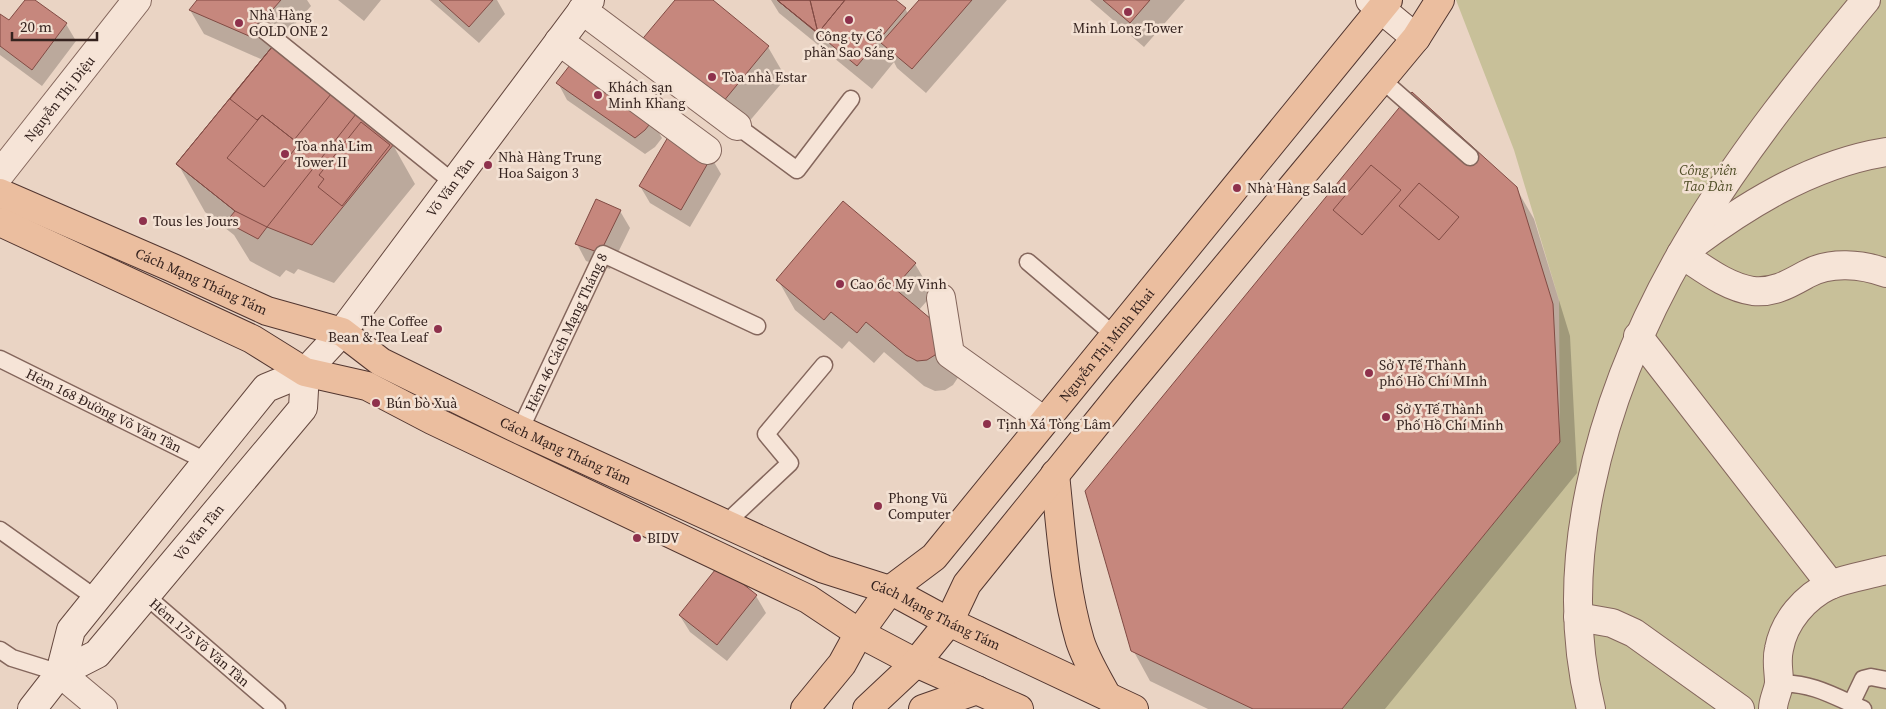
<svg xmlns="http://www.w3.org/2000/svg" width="1886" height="709" font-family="'Source Serif 4',serif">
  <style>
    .green { fill: #c8c099 }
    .shadow { fill: #0003 }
    .building { fill: #c6877d; stroke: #814b44 }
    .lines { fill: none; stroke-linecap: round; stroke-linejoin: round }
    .lane-casing { stroke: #84665c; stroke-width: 19 }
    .street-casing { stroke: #84665c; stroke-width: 30 }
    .secondary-casing { stroke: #65483f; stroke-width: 30 }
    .primary-casing { stroke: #523630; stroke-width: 30 }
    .lane { stroke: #f6e4d7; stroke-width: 16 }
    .street { stroke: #f6e4d7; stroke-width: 28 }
    .secondary { stroke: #f6e4d7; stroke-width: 28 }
    .primary { stroke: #ebbe9f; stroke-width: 28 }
    .poi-dot { fill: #8e314c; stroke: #f3e1d3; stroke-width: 2 }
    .labels { text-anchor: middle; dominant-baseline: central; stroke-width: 5; stroke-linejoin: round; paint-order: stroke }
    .poi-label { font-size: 14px; fill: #35231f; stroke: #f3e1d3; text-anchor: start }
    .street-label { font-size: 14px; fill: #35231f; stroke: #f3e1d3 }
    .park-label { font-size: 14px; font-style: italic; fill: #504e27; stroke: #f3e1d3 }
  </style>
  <rect width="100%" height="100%" fill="#ead4c4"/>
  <path class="green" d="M 1456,0 L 1886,0 L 1886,709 L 1342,709 L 1560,442 L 1559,300 L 1514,150 Z"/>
  <path class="shadow" d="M 26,0 L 33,0 L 66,24 L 76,41 L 42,86 L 0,55 L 0,15 L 10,22 Z
    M 199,0 L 307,0 L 311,6 L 273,49 L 393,145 L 415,184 L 334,283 L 298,269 L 294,274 L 286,270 L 280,277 L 250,261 L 234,235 L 205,212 L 178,164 L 263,60 L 204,34 L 190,10 Z
    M 338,0 L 381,0 L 364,21 Z
    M 430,0 L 497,0 L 505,14 L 479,43 Z
    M 677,0 L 711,0 L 768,47 L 786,78 L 736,137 Z
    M 771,0 L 894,0 L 905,8 L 908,14 L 921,0 L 1007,0 L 926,93 L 897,68 L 894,62 L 872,89 L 779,13 Z
    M 1090,0 L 1185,0 L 1144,47 Z
    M 558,83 L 652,121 L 662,138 L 655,147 L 645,154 L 567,100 Z
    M 711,157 L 721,174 L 690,227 L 650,203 L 640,186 Z
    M 1516,188 L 1534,219 L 1570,336 L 1577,473 L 1385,709 L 1208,709 L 1150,681 L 1133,650 Z
    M 620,211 L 630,228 L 610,269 L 586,261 L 577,244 Z
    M 915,264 L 933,294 L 918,311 L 959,376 L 953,385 L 945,390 L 935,391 L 924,386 L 884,352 L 874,363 L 849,341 L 842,349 L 795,310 L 778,280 Z
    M 719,567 L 756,596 L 766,613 L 727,661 L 690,632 L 680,616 Z"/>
  <path class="building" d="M 25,0 L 35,0 L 67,23 L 32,70 L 0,46 L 0,14 L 9,20 Z
    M 197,0 L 281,0 L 249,36 L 189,10 Z
    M 439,0 L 493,0 L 469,27 Z
    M 675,0 L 713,0 L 769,46 L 718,108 L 639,43 Z
    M 777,0 L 896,0 L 906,8 L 857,66 Z
    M 777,0 L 845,0 L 818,33 Z
    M 777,0 L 810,0 L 818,33 Z
    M 810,0 L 845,0 L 818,33 Z
    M 919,0 L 972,0 L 912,69 L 881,43 Z
    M 1103,0 L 1150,0 L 1130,23 Z
    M 272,47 L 394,144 L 312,245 L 267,227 L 258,239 L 226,222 L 235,211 L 176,164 Z
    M 272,47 L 356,114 L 267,227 L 235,211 L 176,164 Z
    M 272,47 L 331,94 L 294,140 L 262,115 L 257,120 L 230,99 Z
    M 577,56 L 653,120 L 645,130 L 635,138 L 556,83 Z
    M 1412,92 L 1517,187 L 1553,304 L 1560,442 L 1342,709 L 1253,709 L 1131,651 L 1085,491 Z
    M 262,115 L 299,144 L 264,187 L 227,158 Z
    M 361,122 L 390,145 L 342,206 L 318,187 L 324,179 L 319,175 Z
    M 671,132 L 712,156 L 681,210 L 639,186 Z
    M 1371,165 L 1401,190 L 1362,235 L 1333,210 Z
    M 1419,183 L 1459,217 L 1439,240 L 1399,206 Z
    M 596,199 L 621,210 L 600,253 L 575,244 Z
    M 843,201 L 916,263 L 894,288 L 931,319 L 942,345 L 935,355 L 927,360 L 917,361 L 906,355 L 866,322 L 857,333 L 831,312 L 824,320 L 776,280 Z
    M 719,565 L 757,595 L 717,645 L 679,615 Z"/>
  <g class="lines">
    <defs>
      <g id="lane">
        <path d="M 264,30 L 454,183"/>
        <path d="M 1381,79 L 1470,157"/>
        <path d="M 737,126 L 797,170 L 851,99"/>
        <path d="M 1028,262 L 1114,335"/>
        <path id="s1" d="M 0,359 L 208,462"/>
        <path id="s2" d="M 520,430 L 603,254 L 757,326"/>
        <path d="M 725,524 L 790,463 L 766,434 L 824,365"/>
        <path d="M 0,530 L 97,599"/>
        <path id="s3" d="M 146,596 L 277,709"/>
        <path d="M 0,650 L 12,658 L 60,673"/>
        <path d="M 1779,684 C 1809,681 1836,697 1863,709"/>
        <path d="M 1851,704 L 1863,679 L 1871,677 L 1886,680"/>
      </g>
      <g id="street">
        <path d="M 582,10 L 737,126"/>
        <path d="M 559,41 L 707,150"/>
        <path d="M 1886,152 C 1810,164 1741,208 1681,254 C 1703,268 1726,287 1753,291 C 1774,293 1789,284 1807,274 C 1830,261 1862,264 1886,273"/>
        <path id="s4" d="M 0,174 L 137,0"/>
        <path d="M 941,298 L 950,354 L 1044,421"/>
        <path d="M 1638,336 L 1831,585"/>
        <path d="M 1578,617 L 1612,623 L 1634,633 L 1740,709"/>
        <path d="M 60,673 L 103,709"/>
        <path d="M 1591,709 C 1573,637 1575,561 1590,489 C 1630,295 1743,148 1866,0"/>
        <path d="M 1773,709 C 1773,700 1778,692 1779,683 C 1779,671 1776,661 1779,649 C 1784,621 1805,597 1830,585 C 1847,578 1868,575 1886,570"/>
      </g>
      <g id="secondary">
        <path d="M 1370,0 L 1416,38"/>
        <path id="s5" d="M 60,673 L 97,654 L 303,408 L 305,372"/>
        <path id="s6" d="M 32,709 L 60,673 L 71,630 L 266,388 L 305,372 L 342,332 L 590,0"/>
      </g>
      <g id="primary">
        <path id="s7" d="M 0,193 L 173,268 L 267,311 L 342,332 L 381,362 L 520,430 L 824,569 L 890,590 L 949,622 L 1134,709"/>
        <path d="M 0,222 L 252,339 L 305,372 L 367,386 L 432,420 L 808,599 L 859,633 L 916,663 L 1019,709"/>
        <path d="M 1055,474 C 1061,530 1064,587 1080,641 C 1086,660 1098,679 1107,696"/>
        <path id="s8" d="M 805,709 L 842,664 L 859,633 L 890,590 L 934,557 L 1388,0"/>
        <path d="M 867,709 L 916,663 L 949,622 L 967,584 L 1122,392 L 1416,38 L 1440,0"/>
        <path d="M 923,709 L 977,690"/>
      </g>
    </defs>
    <use href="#lane" class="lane-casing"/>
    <use href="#street" class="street-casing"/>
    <use href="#secondary" class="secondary-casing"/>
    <use href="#primary" class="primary-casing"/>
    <use href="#lane" class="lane"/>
    <use href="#street" class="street"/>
    <use href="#secondary" class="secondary"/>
    <use href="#primary" class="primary"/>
  </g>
  <g class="poi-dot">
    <circle cx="1128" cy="12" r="5"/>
    <circle cx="849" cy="20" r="5"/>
    <circle cx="239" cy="23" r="5"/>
    <circle cx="712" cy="77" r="5"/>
    <circle cx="598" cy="95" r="5"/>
    <circle cx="285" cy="154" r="5"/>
    <circle cx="488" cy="165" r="5"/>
    <circle cx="1237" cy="188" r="5"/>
    <circle cx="143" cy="221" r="5"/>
    <circle cx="840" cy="284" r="5"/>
    <circle cx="438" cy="329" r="5"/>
    <circle cx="1369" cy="373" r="5"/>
    <circle cx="376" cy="403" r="5"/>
    <circle cx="1386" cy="417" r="5"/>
    <circle cx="987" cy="424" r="5"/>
    <circle cx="878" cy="506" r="5"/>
    <circle cx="637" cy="538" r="5"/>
  </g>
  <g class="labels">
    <g class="poi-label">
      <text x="249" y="15">Nhà Hàng<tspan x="249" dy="16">GOLD ONE 2</tspan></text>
      <text x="1128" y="28" text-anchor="middle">Minh Long Tower</text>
      <text x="849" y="36" text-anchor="middle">Công ty Cổ<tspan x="849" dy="16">phần Sao Sáng</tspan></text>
      <text x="722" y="77">Tòa nhà Estar</text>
      <text x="608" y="87">Khách sạn<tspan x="608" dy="16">Minh Khang</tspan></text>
      <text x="295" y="146">Tòa nhà Lim<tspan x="295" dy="16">Tower II</tspan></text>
      <text x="498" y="157">Nhà Hàng Trung<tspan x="498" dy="16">Hoa Saigon 3</tspan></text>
      <text x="1247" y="188">Nhà Hàng Salad</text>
      <text x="153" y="221">Tous les Jours</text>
      <text x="850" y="284">Cao ốc Mỹ Vinh</text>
      <text x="428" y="321" text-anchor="end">The Coffee<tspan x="428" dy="16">Bean &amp; Tea Leaf</tspan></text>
      <text x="1379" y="365">Sở Y Tế Thành<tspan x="1379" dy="16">phố Hồ Chí MInh</tspan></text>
      <text x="386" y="403">Bún bò Xuà</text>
      <text x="1396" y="409">Sở Y Tế Thành<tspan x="1396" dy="16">Phố Hồ Chí Minh</tspan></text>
      <text x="997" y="424">Tịnh Xá Tòng Lâm</text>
      <text x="888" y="498">Phong Vũ<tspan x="888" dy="16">Computer</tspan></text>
      <text x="647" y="538">BIDV</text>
    </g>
    <g class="street-label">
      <text stroke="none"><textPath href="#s4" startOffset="96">Nguyễn Thị Diệu</textPath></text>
      <text stroke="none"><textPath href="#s6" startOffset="678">Võ Văn Tần</textPath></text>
      <text stroke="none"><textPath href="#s7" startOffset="220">Cách Mạng Tháng Tám</textPath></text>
      <text stroke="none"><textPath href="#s2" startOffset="108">Hẻm 46 Cách Mạng Tháng 8</textPath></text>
      <text stroke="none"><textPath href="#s8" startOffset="475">Nguyễn Thị Minh Khai</textPath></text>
      <text stroke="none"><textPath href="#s1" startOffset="116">Hẻm 168 Đường Võ Văn Tần</textPath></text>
      <text stroke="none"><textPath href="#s7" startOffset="624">Cách Mạng Tháng Tám</textPath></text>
      <text stroke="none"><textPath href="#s5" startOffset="200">Võ Văn Tần</textPath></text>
      <text stroke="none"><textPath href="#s7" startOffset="1029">Cách Mạng Tháng Tám</textPath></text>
      <text stroke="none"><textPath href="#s3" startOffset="71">Hẻm 175 Võ Văn Tần</textPath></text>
    </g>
    <g class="park-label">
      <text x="1708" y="170">Công viên<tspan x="1708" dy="16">Tao Đàn</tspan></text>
    </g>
  </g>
  <path d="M12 32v8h85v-8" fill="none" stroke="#35231f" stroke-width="2.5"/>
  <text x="20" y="32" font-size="15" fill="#35231f" stroke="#f3e1d3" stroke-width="4" paint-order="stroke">20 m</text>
</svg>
